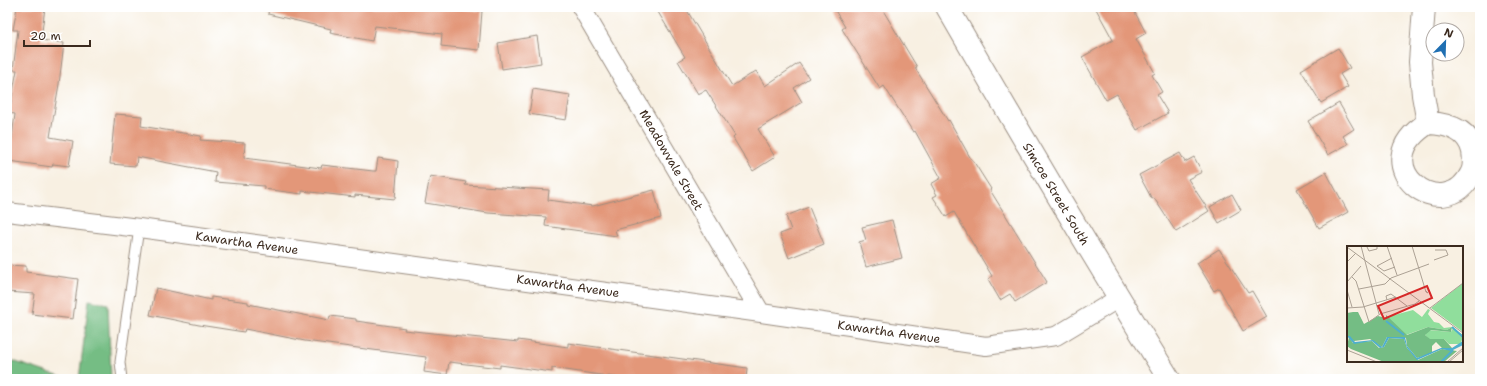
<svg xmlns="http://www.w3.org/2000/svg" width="1487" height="386" font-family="'Shantell Sans',sans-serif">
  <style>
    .forest { fill: #74bd84; stroke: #587451 }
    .building { fill: #e39779 }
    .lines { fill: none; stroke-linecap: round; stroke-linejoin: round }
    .lane-casing { stroke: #9a8d80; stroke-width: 11 }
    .street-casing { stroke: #9a8d80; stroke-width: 20 }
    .secondary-casing { stroke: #9a8d80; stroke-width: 24 }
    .lane { stroke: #fff; stroke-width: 9 }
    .street { stroke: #fff; stroke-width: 18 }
    .secondary { stroke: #fff; stroke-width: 22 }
    .labels { text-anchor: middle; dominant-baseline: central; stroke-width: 3.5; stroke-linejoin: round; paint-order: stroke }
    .street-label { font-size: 12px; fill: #3b2a1e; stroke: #fff }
    .inset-river { fill: none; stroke: #4eafcd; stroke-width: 2 }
    .inset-road { fill: none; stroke: #aca194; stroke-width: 1 }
    .view { fill: #d62828; fill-opacity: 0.15; stroke: #d62828; stroke-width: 2 }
    .inset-edge { fill: none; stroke: #3b2a1e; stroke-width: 2 }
  </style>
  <rect width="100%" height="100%" fill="#fff"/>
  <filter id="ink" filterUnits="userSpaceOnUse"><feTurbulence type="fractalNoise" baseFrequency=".025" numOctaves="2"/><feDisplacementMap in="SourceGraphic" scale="8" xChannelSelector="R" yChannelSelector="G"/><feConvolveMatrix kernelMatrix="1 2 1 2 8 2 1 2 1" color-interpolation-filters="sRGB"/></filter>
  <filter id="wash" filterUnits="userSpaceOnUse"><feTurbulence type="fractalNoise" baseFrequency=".012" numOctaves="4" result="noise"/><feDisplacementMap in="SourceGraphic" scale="16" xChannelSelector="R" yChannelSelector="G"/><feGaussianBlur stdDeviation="0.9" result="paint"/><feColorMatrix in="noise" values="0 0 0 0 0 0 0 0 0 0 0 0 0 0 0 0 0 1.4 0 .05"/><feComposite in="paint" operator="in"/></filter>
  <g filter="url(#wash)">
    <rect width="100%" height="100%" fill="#f8f0e2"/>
    <path class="forest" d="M 89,300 L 108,304 L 111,379 L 79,379 Z
      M 7,359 L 67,379 L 7,379 Z"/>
    <g id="blocks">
      <path class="building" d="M 17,7 L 45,7 L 41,40 L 64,43 L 59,84 L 50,137 L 73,141 L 69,166 L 53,164 L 52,167 L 9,161 L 15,114 L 9,113 L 17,70 L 13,70 L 18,30 L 13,30 Z
        M 269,7 L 441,7 L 482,11 L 479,50 L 441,46 L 442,34 L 375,26 L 372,41 L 330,33 L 331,29 L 268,14 Z
        M 655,7 L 685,7 L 732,86 L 756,71 L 765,86 L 799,63 L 809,78 L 794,88 L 802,102 L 758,129 L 775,157 L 753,171 L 733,138 L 735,136 L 706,90 L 698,94 L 678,61 L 685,57 Z
        M 833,7 L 881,7 L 917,67 L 915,68 L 948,121 L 949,120 L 971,159 L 972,159 L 991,189 L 990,190 L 1047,282 L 1015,302 L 1010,294 L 1000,300 L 988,279 L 992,276 L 954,212 L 946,217 L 933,197 L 937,195 L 931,184 L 941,178 L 915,131 L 913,132 L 884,86 L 880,89 L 842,29 L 845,27 Z
        M 1095,7 L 1132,7 L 1146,33 L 1136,39 L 1155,73 L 1152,75 L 1162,92 L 1157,95 L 1168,113 L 1137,130 L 1117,94 L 1106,100 L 1082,57 L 1113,40 Z
        M 537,36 L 541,63 L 502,69 L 498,43 Z
        M 1338,48 L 1350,68 L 1340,74 L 1348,87 L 1321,103 L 1301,70 Z
        M 533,89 L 570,95 L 566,120 L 529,114 Z
        M 1339,103 L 1354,129 L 1343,136 L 1348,144 L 1328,155 L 1308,121 Z
        M 115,114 L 142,116 L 141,126 L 201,136 L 200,140 L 245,143 L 244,158 L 321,168 L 322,165 L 373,171 L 376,171 L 378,158 L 398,161 L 395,199 L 355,195 L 355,197 L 302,191 L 302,194 L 264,189 L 264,186 L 215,182 L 216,172 L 137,157 L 136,166 L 110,164 Z
        M 1180,153 L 1185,162 L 1194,157 L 1202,172 L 1188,179 L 1209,211 L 1176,232 L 1154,198 L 1152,199 L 1139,175 Z
        M 1326,172 L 1348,212 L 1319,228 L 1297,189 Z
        M 430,176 L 466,182 L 465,185 L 549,190 L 548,200 L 593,206 L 654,190 L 661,218 L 615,230 L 617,236 L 545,226 L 546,217 L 488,213 L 425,203 Z
        M 1232,194 L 1241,210 L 1219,223 L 1210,207 Z
        M 809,207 L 824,244 L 789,258 L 780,234 L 791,230 L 786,216 Z
        M 892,220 L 902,258 L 866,267 L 859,242 L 866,240 L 862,227 Z
        M 1219,249 L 1248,293 L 1252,291 L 1267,317 L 1243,331 L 1219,288 L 1214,291 L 1197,263 Z
        M 7,265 L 26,266 L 26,272 L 78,279 L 73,319 L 32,314 L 35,294 L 7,292 Z
        M 156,288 L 211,300 L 211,297 L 248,302 L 248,304 L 329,320 L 330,316 L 356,319 L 356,321 L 405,328 L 404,330 L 518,342 L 518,340 L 568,347 L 568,343 L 747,368 L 746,379 L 628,379 L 552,368 L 552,372 L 500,365 L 500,368 L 449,362 L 447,375 L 424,372 L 426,357 L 305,341 L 245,329 L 244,332 L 199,325 L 150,315 Z"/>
    </g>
  </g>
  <g filter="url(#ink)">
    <use href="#blocks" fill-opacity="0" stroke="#9a8d80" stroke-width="1"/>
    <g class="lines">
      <defs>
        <path id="lane" d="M 122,379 L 120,362 L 139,228"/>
        <path id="street" d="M 581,7 L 761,313
          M 7,212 L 139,228 L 761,313 L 986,346 L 1056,336 L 1119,298"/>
        <path id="secondary" d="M 947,7 C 1019,132 1093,256 1169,379
          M 1424,7 L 1420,62 L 1423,95 L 1428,123
          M 1428,123 C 1448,124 1468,129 1473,151 C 1474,158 1475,165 1472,172 C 1445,230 1360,165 1428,123 Z"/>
      </defs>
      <use href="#lane" class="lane-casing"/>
      <use href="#street" class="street-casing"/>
      <use href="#secondary" class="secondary-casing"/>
      <use href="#lane" class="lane"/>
      <use href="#street" class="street"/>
      <use href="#secondary" class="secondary"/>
    </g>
  </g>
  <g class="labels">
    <g class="street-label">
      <text transform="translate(671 160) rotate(60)">Meadowvale Street</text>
      <text transform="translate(1056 194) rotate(59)">Simcoe Street South</text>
      <text transform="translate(247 243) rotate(8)">Kawartha Avenue</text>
      <text transform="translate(568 286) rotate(8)">Kawartha Avenue</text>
      <text transform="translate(889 332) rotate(8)">Kawartha Avenue</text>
    </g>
  </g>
  <g transform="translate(1347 246)">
    <rect width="116" height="116" fill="#f8f0e2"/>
    <path d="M 116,37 L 116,86 L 84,62 ZM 81,63 L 83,64 L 81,68 L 87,76 L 92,77 L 97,82 L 105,81 L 100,84 L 81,81 L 59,89 L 40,71 L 66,64 L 75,71 ZM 106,82 L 116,89 L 114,98 L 102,98 L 97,93 L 82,93 L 78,89 L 81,84 L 104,86 Z" fill="#90de9c"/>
    <path d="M 6,66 L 11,66 L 17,78 L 31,70 L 39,72 L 39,69 L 60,89 L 81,81 L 100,84 L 105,81 L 104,86 L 84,84 L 78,89 L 83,93 L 97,93 L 105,102 L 95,102 L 89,96 L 85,100 L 85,107 L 70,112 L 60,100 L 59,92 L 56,91 L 40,91 L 35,101 L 23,93 L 7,95 L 0,90 L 0,67 ZM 2,91 L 6,97 L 25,95 L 32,102 L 37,101 L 42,92 L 57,93 L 60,102 L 71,114 L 95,103 L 110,105 L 97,116 L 37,116 L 4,103 L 0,100 Z" fill="#74bd84"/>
    <path d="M 0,90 L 3,90 L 8,96 L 26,94 L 35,101 L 40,91 L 58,91 L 60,100 L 70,112 L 94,102 L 105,102 L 116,95 L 116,99 L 104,105 L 95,103 L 70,114 L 60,102 L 57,93 L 42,92 L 37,101 L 33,102 L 25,95 L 7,98 Z" fill="#4eafcd"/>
    <path class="inset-river" d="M 39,75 L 57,89M 105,81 L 116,91M 94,116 L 106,104"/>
    <path class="inset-road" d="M 14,0 L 32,68M 40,0 L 50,29M 65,0 L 79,46 L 81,47 L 79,45M 0,1 L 116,87M 20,1 L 22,5 L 30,3 L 30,0M 45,12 L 30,20 L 37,25 L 48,21M 87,14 L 101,9 L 99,4 L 88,4M 0,16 L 9,7M 5,31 L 9,35 L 22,76 L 33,68 L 68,58 L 72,55M 0,36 L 14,20M 12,43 L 38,38 L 44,32 L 82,18M 0,44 L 5,61M 40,54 L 39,50 L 44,48 L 60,60M 0,62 L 16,61 L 49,51M 83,62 L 116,37M 0,104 L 30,116M 100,116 L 116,102M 102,116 L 116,104"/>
    <path class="view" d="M 80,40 L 85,52 L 37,73 L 31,60 Z"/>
    <rect width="116" height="116" class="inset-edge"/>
  </g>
  <rect width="1487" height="386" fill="none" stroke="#fff" stroke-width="24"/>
  <g transform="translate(1445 42) rotate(23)"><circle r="19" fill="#ffffff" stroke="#b1aaa5"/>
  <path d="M0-3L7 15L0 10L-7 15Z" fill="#1f6fb2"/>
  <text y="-6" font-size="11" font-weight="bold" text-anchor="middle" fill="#3b2a1e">N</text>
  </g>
  <path d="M24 40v6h66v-6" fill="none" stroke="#3b2a1e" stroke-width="2"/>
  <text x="30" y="40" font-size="12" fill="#3b2a1e" stroke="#ffffff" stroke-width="3" paint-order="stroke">20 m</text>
</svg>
